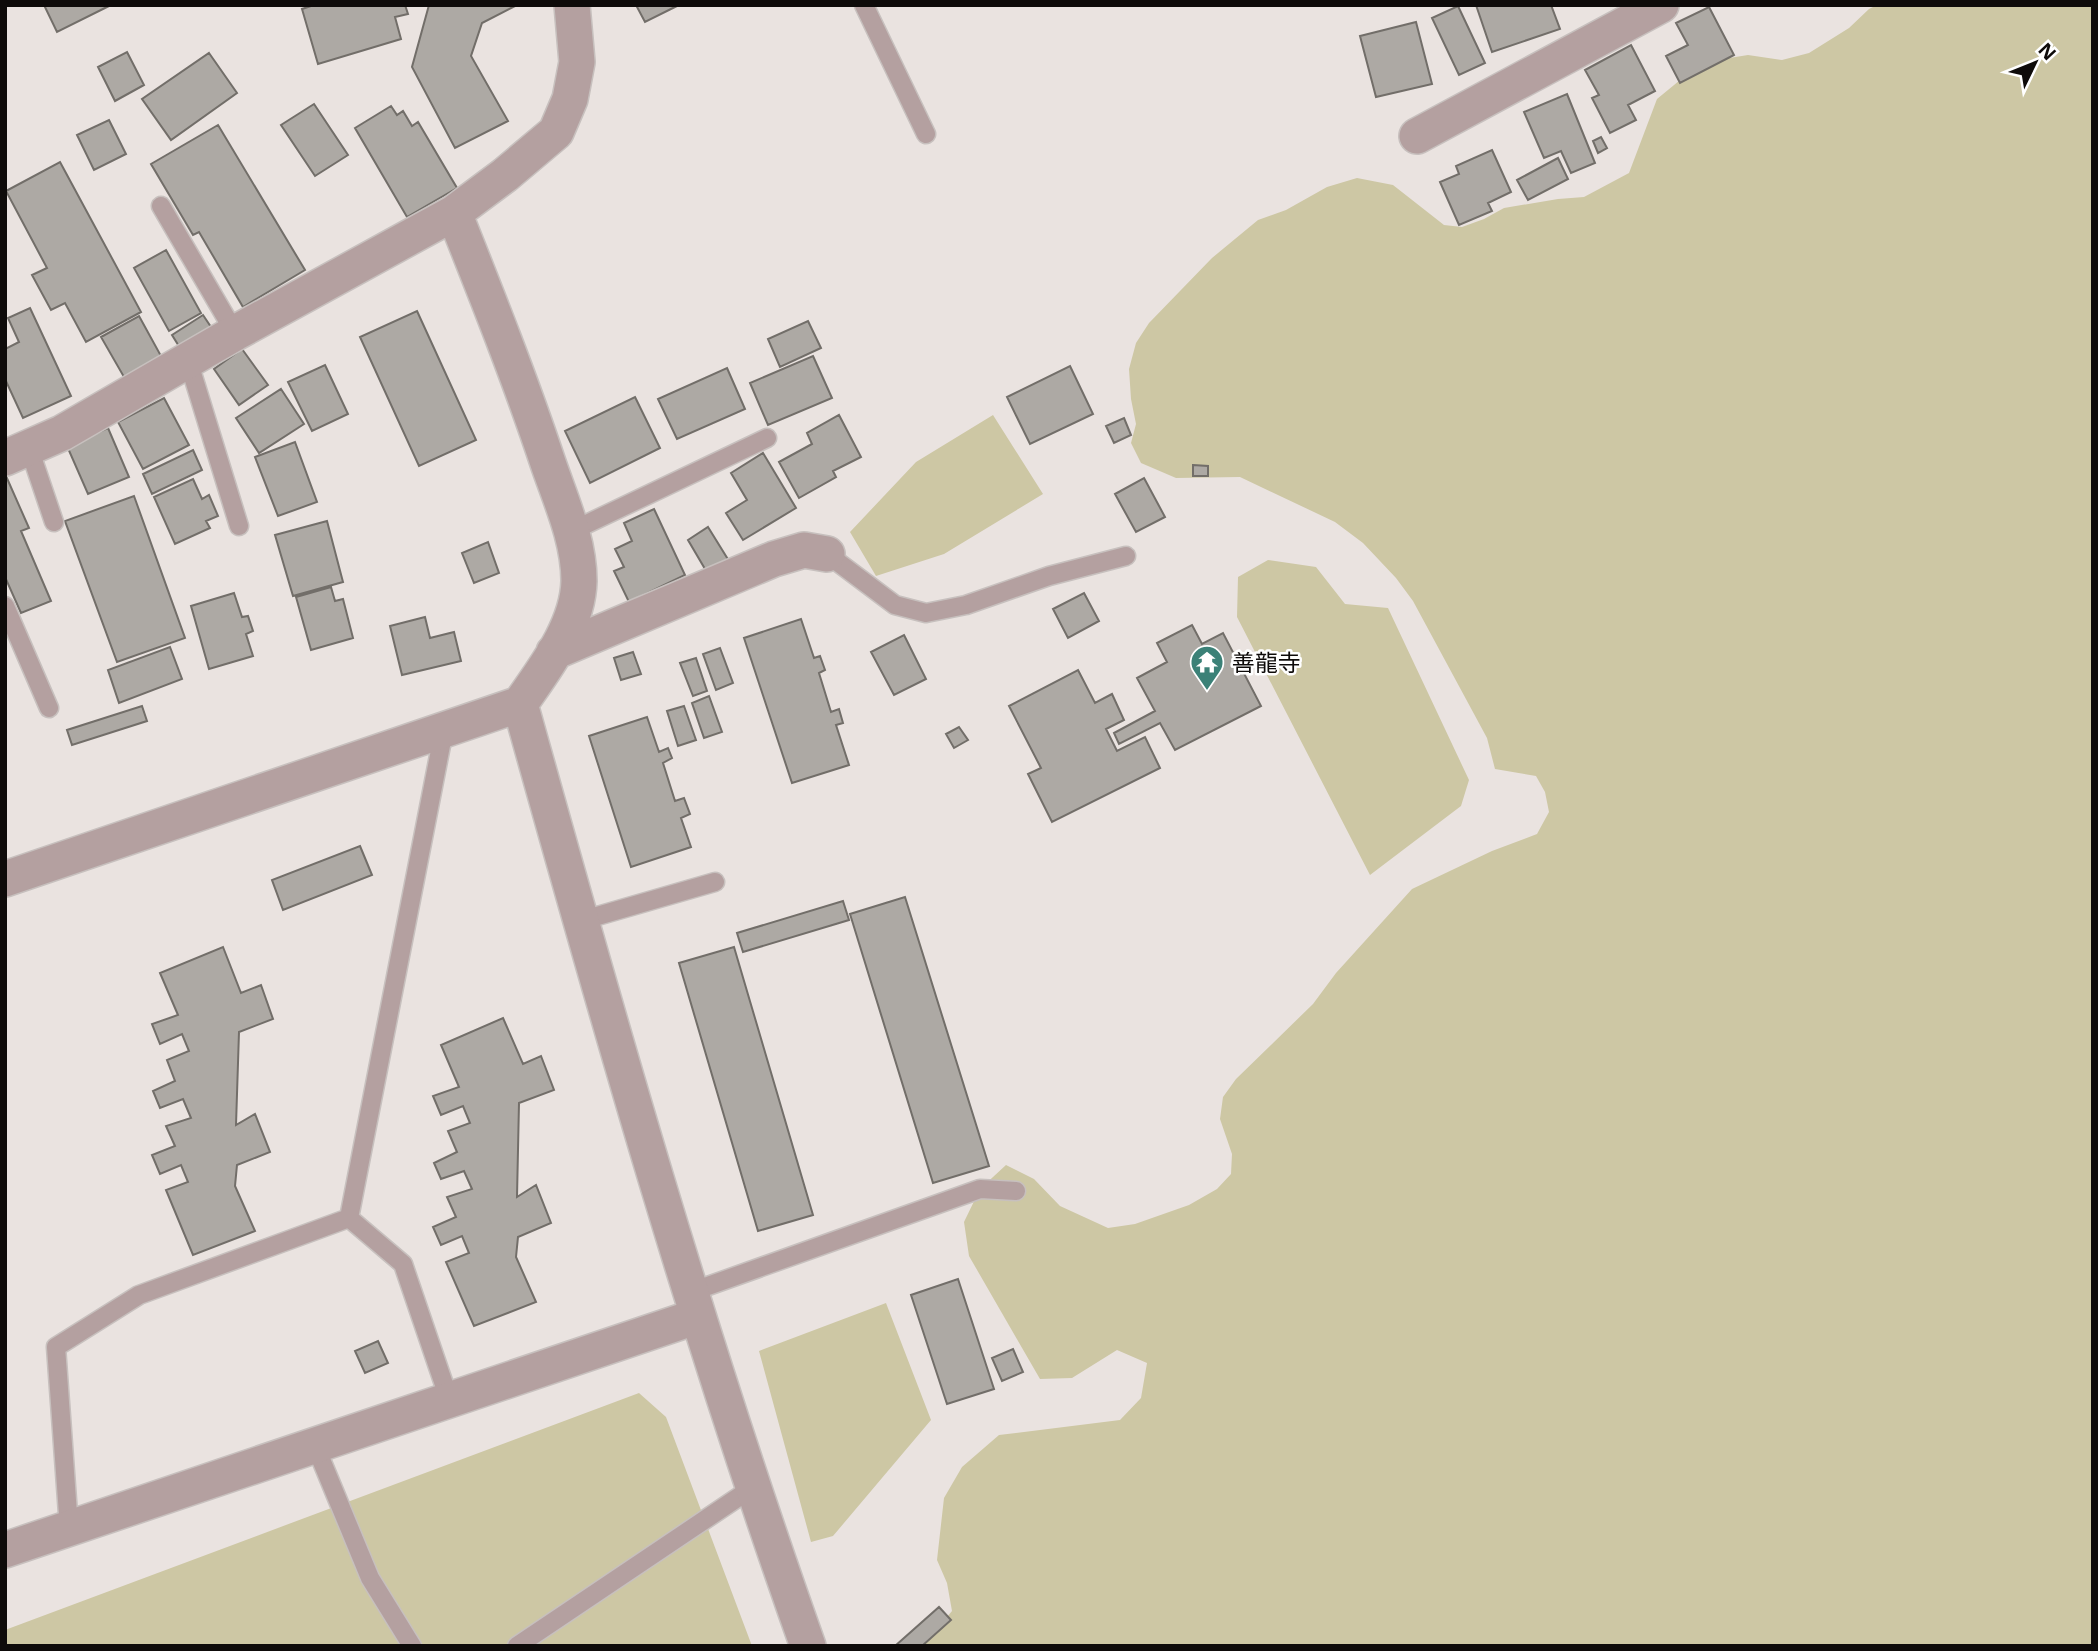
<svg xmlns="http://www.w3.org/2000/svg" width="2098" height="1651" font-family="'Open Sans','Noto Sans JP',sans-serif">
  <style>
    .green { fill: #cdc7a4 }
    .building { fill: #ada9a4; stroke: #726e69; stroke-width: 2 }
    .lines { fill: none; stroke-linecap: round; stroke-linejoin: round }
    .service-casing { stroke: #c7c0be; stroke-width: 21 }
    .minor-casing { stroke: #c7c0be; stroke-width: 38 }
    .service { stroke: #b4a0a0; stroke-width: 18 }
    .minor { stroke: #b4a0a0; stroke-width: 35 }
    .labels { text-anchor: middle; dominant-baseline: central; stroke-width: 5; stroke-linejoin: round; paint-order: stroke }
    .poi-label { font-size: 23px; fill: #0e0b0a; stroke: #fff; text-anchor: start }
  </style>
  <rect width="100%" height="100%" fill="#eae3e0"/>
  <path class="green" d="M 1877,5 L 2093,5 L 2093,1646 L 923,1646 L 952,1611 L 947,1583 L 937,1560 L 944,1498 L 962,1467 L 999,1435 L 1120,1420 L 1141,1398 L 1147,1363 L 1117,1350 L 1072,1378 L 1040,1379 L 969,1256 L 964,1222 L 980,1189 L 1006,1165 L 1034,1179 L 1060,1206 L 1108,1228 L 1135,1224 L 1189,1205 L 1217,1189 L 1231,1174 L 1232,1154 L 1220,1119 L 1223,1097 L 1236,1079 L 1313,1004 L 1336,973 L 1412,889 L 1492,851 L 1537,834 L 1549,812 L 1545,792 L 1536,776 L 1495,769 L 1487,738 L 1413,601 L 1396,578 L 1363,543 L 1335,522 L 1240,477 L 1176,478 L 1141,463 L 1131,443 L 1136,424 L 1131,399 L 1129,369 L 1136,343 L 1149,323 L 1212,258 L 1258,220 L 1286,210 L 1327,187 L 1357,178 L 1393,185 L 1444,225 L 1462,227 L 1484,219 L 1504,208 L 1558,199 L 1584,197 L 1629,173 L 1657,99 L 1685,76 L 1717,60 L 1748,55 L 1782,60 L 1809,53 L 1849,28 L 1869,9 Z
    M 993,415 L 1043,494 L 944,554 L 876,576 L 850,532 L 916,462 Z
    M 1268,560 L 1316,567 L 1345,604 L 1388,608 L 1469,780 L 1461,806 L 1370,875 L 1237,617 L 1238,577 Z
    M 886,1303 L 931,1420 L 833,1536 L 811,1542 L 759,1351 Z
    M 639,1393 L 666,1417 L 752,1646 L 5,1646 L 5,1630 Z"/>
  <path class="building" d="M 44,5 L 111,5 L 57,32 Z
    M 314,5 L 405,5 L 408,14 L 395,17 L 401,39 L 318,64 L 302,9 Z
    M 429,5 L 517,5 L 482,23 L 471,56 L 508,121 L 455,148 L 412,67 Z
    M 636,5 L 679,5 L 645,22 Z
    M 1476,5 L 1551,5 L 1560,29 L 1492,52 Z
    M 1458,6 L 1485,63 L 1459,75 L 1432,18 Z
    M 1709,7 L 1734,55 L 1680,83 L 1666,56 L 1688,45 L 1676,23 Z
    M 1416,22 L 1432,84 L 1376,97 L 1360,36 Z
    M 1631,45 L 1655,91 L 1628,105 L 1636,120 L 1610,133 L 1592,98 L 1599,95 L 1585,70 Z
    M 127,52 L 144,85 L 115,101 L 98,67 Z
    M 209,53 L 237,93 L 171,140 L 142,99 Z
    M 1567,94 L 1595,163 L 1571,173 L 1561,151 L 1544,158 L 1524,112 Z
    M 314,104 L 348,155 L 315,176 L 281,125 Z
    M 391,106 L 397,115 L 403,111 L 412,126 L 418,122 L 457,188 L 407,217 L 355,128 Z
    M 109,120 L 126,154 L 94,170 L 77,135 Z
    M 218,125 L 305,270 L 243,307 L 199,232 L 193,235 L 151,164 Z
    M 1601,137 L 1607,148 L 1598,153 L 1593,141 Z
    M 1492,150 L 1511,192 L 1488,203 L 1492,211 L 1459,225 L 1440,182 L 1459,174 L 1456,166 Z
    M 1558,158 L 1568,179 L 1528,200 L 1517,180 Z
    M 60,162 L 141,312 L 86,342 L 65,303 L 51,310 L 32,275 L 47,268 L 6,191 Z
    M 166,250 L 201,313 L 169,331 L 134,268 Z
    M 30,308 L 71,396 L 23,418 L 5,379 L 5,349 L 19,342 L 8,318 Z
    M 417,311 L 476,440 L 419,466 L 360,337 Z
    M 203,315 L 213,330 L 182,351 L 172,335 Z
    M 139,316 L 161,356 L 124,377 L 101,337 Z
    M 808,321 L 821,348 L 780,367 L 768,339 Z
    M 242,349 L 268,385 L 239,405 L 214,369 Z
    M 813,356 L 832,398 L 768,425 L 750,383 Z
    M 325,365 L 348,414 L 312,431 L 288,382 Z
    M 1070,366 L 1093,414 L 1030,444 L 1007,397 Z
    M 727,368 L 745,409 L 677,439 L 658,399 Z
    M 281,389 L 304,424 L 259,453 L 236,418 Z
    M 635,397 L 660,448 L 590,483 L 565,431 Z
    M 164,398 L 189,445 L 143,469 L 118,422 Z
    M 839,415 L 861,457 L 833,471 L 836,477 L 799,498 L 779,462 L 812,444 L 807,433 Z
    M 1124,418 L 1131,435 L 1114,443 L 1106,426 Z
    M 108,428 L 129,477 L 88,494 L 67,446 Z
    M 295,442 L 317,502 L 278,516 L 255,457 Z
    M 193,450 L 202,470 L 152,494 L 143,474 Z
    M 763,453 L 796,508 L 743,540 L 726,513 L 747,500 L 731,473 Z
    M 1193,465 L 1208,466 L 1208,476 L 1193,476 Z
    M 6,476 L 29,528 L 21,531 L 51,601 L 21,613 L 5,577 Z
    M 1144,478 L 1165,517 L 1136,532 L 1115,494 Z
    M 193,479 L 202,499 L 209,495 L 218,516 L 206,521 L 210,528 L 175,544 L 154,497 Z
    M 134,496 L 185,638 L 117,662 L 65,521 Z
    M 654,509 L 685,575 L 629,602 L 614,571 L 624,567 L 615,549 L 632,541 L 624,523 Z
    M 327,521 L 343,582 L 293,596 L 275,535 Z
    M 708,527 L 729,561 L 708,574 L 688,540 Z
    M 488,542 L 499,573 L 474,583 L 462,553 Z
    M 331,587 L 335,601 L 343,599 L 353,638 L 311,650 L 296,597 Z
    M 234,593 L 242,617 L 248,616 L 253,631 L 246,634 L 253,656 L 209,669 L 191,606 Z
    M 1084,593 L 1099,621 L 1068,638 L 1053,609 Z
    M 425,617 L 430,638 L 454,632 L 461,661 L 402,675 L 390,626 Z
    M 801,619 L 814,658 L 820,656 L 825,670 L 819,673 L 831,712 L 839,709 L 843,723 L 836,725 L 849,765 L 792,783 L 744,638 Z
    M 1192,625 L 1202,644 L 1223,633 L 1261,706 L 1175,750 L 1160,723 L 1119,744 L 1114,733 L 1155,711 L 1137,678 L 1167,662 L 1157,643 Z
    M 904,635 L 926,679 L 894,695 L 871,652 Z
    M 170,647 L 182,679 L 119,703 L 108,670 Z
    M 720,648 L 733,683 L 716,690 L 703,654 Z
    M 633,652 L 641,674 L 621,680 L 614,658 Z
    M 696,658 L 707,691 L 693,696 L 680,663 Z
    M 1078,670 L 1095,703 L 1112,694 L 1124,720 L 1106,729 L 1117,751 L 1145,737 L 1160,768 L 1052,822 L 1028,774 L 1041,768 L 1009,706 Z
    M 709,696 L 722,732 L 704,738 L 692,703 Z
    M 142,706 L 147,721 L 72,745 L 67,730 Z
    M 684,706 L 696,740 L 678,746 L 667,711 Z
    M 647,717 L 659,752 L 668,748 L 672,758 L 663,763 L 675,801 L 684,798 L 690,814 L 681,818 L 691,847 L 631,867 L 589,736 Z
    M 959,727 L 968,740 L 954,748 L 946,734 Z
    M 360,846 L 372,875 L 283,910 L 272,880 Z
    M 905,897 L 989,1166 L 933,1183 L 850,914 Z
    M 843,901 L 849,920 L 743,952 L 737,933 Z
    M 223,947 L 241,993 L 261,985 L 273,1019 L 239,1032 L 236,1125 L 255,1114 L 270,1152 L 237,1165 L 235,1186 L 255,1231 L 193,1255 L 166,1190 L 188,1182 L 181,1165 L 160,1174 L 152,1155 L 175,1146 L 166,1126 L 191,1118 L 183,1099 L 160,1108 L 153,1091 L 175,1081 L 167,1060 L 189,1051 L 182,1034 L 160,1044 L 152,1024 L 178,1015 L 160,973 Z
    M 734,947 L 813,1215 L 758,1231 L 679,963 Z
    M 503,1018 L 523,1064 L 541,1056 L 554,1090 L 519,1103 L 517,1197 L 536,1185 L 551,1223 L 518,1237 L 516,1257 L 536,1302 L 474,1326 L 446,1262 L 469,1253 L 462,1236 L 441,1245 L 433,1227 L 456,1217 L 447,1197 L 472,1189 L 464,1171 L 441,1179 L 434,1163 L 457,1152 L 448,1131 L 470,1123 L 463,1106 L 441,1115 L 433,1096 L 459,1087 L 441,1045 Z
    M 958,1279 L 994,1389 L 947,1404 L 911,1295 Z
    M 378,1341 L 388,1363 L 365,1373 L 355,1351 Z
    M 1013,1349 L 1023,1372 L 1002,1381 L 992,1358 Z
    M 939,1607 L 951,1620 L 922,1646 L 895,1646 Z"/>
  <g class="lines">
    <defs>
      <path id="service" d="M 864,5 L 926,134
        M 161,206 L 235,333
        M 188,360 L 239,526
        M 29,448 L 54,522
        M 572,531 L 767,438
        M 827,554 L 895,605 L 926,613 L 966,605 L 1049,576 L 1126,556
        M 5,606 L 49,708
        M 580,921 L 715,882
        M 349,1218 L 403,1264 L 449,1399
        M 691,1292 L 980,1189 L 1016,1191
        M 315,1445 L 370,1578 L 412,1646
        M 69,1528 L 56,1347 L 139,1295 L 349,1218 L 444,730
        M 517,1646 L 752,1488"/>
      <path id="minor" d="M 1417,136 L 1661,5
        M 5,458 L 62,433 L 235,333 L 454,213 L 505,175 L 556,132 L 570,99 L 577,62 L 572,5
        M 554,652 L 774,559 L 804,550 L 827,554
        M 520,704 C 608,1020 698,1337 808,1646
        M 5,879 L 520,704 C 545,668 578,626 579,581 C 579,540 561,501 548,463 C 520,379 487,296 454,213
        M 5,1550 L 698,1316"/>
    </defs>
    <use href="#service" class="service-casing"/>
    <use href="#minor" class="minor-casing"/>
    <use href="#service" class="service"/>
    <use href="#minor" class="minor"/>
  </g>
  <defs>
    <symbol id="temple-pin" viewBox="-11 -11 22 30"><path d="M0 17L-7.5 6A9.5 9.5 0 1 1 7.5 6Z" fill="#3b8177" stroke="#fff"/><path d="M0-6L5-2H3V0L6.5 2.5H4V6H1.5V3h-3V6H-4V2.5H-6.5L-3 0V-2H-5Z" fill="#fff"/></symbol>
  </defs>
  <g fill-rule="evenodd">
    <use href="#temple-pin" x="1188" y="643" width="38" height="52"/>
  </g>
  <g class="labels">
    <g class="poi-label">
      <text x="1232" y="662">善龍寺</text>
    </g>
  </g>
  <rect width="2098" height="1651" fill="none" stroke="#0e0b0a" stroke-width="14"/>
  <g transform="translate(2035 63) rotate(47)" stroke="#ffffff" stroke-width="5" paint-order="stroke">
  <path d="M0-5L12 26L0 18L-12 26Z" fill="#0e0b0a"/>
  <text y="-10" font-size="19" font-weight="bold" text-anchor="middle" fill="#0e0b0a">N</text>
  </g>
</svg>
